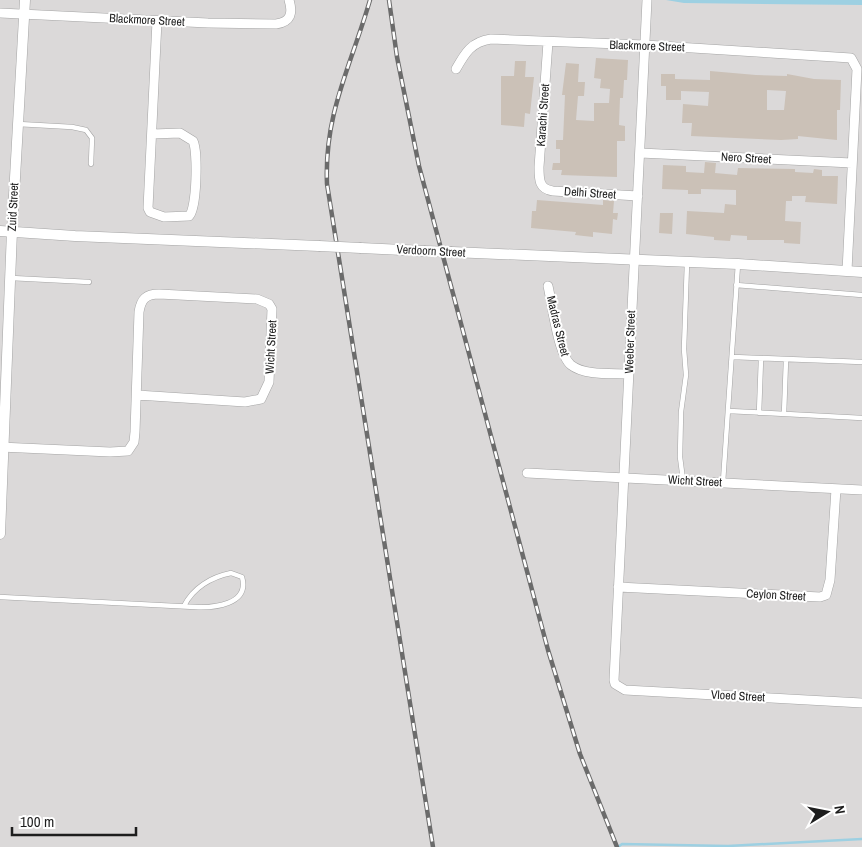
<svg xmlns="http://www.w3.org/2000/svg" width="862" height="847" font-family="'Archivo Narrow',sans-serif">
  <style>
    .residential { fill: #dbd9d9 }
    .water { fill: #9dd0e2 }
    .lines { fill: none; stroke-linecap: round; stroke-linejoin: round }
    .stream { stroke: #9dd0e2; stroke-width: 2.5 }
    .building { fill: #cbc1b7; fill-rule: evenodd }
    .service-casing { stroke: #a4a4a4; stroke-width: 5.5 }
    .minor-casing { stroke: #a4a4a4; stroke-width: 10 }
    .tertiary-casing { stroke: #a4a4a4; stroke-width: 11 }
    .service { stroke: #fff; stroke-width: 4.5 }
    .minor { stroke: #fff; stroke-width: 9 }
    .tertiary { stroke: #fff; stroke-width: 10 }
    .rail-casing { stroke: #6b6b6b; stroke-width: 4.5 }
    .rail { stroke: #fff; stroke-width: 2.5; stroke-dasharray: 8; stroke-linecap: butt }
    .tertiary-bridge-casing { stroke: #a4a4a4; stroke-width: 11; stroke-linecap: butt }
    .tertiary-bridge { stroke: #fff; stroke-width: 10 }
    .labels { text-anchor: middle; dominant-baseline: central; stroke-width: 4; stroke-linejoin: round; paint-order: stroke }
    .street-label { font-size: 12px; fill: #1d1d1d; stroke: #fff }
  </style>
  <rect width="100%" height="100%" fill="#efebe1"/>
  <path class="residential" d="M 0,0 L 862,0 L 862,847 L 0,847 Z"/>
  <path class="water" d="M 666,0 L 862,0 L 862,5 L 684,3 Z"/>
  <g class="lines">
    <path class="stream" d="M 618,847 L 622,844 L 728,846 L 862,839"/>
  </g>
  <path class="building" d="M 596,58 L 628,60 L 627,80 L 624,80 L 623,98 L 620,98 L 619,125 L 625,126 L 625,141 L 617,141 L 617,177 L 561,175 L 562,170 L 552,170 L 553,163 L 560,163 L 560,149 L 556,149 L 556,140 L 563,140 L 565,95 L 562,95 L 566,63 L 579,64 L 578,82 L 585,82 L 584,96 L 578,96 L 576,120 L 594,121 L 594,103 L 609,103 L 610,89 L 600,88 L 601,79 L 594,78 Z
    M 515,61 L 526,61 L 525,77 L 534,77 L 530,114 L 525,113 L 524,127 L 501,125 L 501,76 L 514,76 Z
    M 710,71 L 756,75 L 787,76 L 787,74 L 814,79 L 841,80 L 840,110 L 837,110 L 837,140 L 798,136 L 798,139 L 781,140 L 691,136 L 692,123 L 682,123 L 683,104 L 708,106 L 709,92 L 681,91 L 681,100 L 666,100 L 666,86 L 661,86 L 661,74 L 675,74 L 675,79 L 710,80 ZM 767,90 L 786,91 L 784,110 L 767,110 Z
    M 705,162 L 716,163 L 715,173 L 737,175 L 738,168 L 795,169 L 795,172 L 813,173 L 814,169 L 822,170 L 822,176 L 838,176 L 837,204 L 805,202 L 806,196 L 792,196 L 792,201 L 786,201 L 785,221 L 801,222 L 800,244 L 784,243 L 784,240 L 747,240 L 747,236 L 731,235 L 730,241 L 714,240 L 714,237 L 686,234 L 687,211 L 724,213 L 725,204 L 736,205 L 736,190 L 701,189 L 701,194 L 688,194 L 688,190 L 662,189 L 663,165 L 686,166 L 686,172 L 704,173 Z
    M 537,200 L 603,205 L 603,200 L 614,201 L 613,213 L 618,213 L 617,220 L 613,219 L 612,234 L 593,232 L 593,237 L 575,235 L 576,232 L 531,228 L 532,211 L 536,211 Z
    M 660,213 L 673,213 L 672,234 L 659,233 Z"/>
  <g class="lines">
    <defs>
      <path id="service" d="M 18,124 L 72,127 L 86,130 L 92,138 L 91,164
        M 11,278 L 89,282
        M 736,285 L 862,295
        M 733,357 L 862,362
        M 729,411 L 862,418
        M 759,413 L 761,359
        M 784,414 L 786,360
        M 683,480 L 680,457 L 681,412 L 686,375 L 684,349 L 687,263
        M 723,482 L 738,264
        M 0,597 L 195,607 C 213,608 250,605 242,577 L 231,573 C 211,577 193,588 184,606"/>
      <path id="minor" d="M 647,0 L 614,680 L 615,684 L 625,690 L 862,703
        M 0,13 L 208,23 L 276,24 C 291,22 293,13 289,0
        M 548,42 L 539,167 C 539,180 539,189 553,191 L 638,196
        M 456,69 C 465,53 471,42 491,39 L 645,45 L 851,58 L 857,69 L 847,271
        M 153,134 L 180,133 L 193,141 C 198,151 197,209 189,216 L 164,217 L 150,212 L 148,208 L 157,21
        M 640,153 L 852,163
        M 548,286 C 552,303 558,355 571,365 C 585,376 612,373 629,374
        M 0,447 L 110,452 L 128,451 L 134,442 L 135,432 L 139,312 C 141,299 146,294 159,294 L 257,299 L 269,304 L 272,309 L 269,382 L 261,399 L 245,402 L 137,395
        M 527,473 L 862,490
        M 618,587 L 820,597 L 826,595 L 830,580 L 836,489"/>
      <path id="tertiary" d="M 0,231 L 75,236 L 319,246
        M 361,248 L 424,251
        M 452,252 L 738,264 L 862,272
        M 0,534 L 12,231 L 25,0"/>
    </defs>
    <use href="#service" class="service-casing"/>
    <use href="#minor" class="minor-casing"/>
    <use href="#tertiary" class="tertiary-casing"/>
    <use href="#service" class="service"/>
    <use href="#minor" class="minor"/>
    <use href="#tertiary" class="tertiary"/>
    <defs>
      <path id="rail" d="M 370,0 C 351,66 324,113 327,184 L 433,847
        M 389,0 L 397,57 L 419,166 L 548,650 L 580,754 L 617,847"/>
    </defs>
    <use href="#rail" class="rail-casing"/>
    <use href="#rail" class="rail"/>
    <defs>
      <path id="tertiary-bridge" d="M 319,246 L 361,248
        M 424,251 L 452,252"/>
    </defs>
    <use href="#tertiary-bridge" class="tertiary-bridge-casing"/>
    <use href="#tertiary-bridge" class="tertiary-bridge"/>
  </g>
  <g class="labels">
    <g class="street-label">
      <text transform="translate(147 20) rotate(3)">Blackmore Street</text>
      <text transform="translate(647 46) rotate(2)">Blackmore Street</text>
      <text transform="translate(543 115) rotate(-86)">Karachi Street</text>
      <text transform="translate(746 158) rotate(3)">Nero Street</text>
      <text transform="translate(590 193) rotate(4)">Delhi Street</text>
      <text transform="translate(13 207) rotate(-87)">Zuid Street</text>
      <text transform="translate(431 251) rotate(3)">Verdoorn Street</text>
      <text transform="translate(558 326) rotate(76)">Madras Street</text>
      <text transform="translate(630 342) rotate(-88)">Weeber Street</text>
      <text transform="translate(271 347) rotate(-87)">Wicht Street</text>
      <text transform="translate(695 481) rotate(3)">Wicht Street</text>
      <text transform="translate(776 595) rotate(3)">Ceylon Street</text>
      <text transform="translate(738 696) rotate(3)">Vloed Street</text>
    </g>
  </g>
  <g transform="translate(827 812) rotate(80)" stroke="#ffffff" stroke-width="4" paint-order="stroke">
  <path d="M0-4L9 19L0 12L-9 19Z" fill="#1d1d1d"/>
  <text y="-8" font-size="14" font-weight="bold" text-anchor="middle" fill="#1d1d1d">N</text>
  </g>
  <path d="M12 827v8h124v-8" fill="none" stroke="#1d1d1d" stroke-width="2.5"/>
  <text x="20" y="827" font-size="15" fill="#1d1d1d" stroke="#ffffff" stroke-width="4" paint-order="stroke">100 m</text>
</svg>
